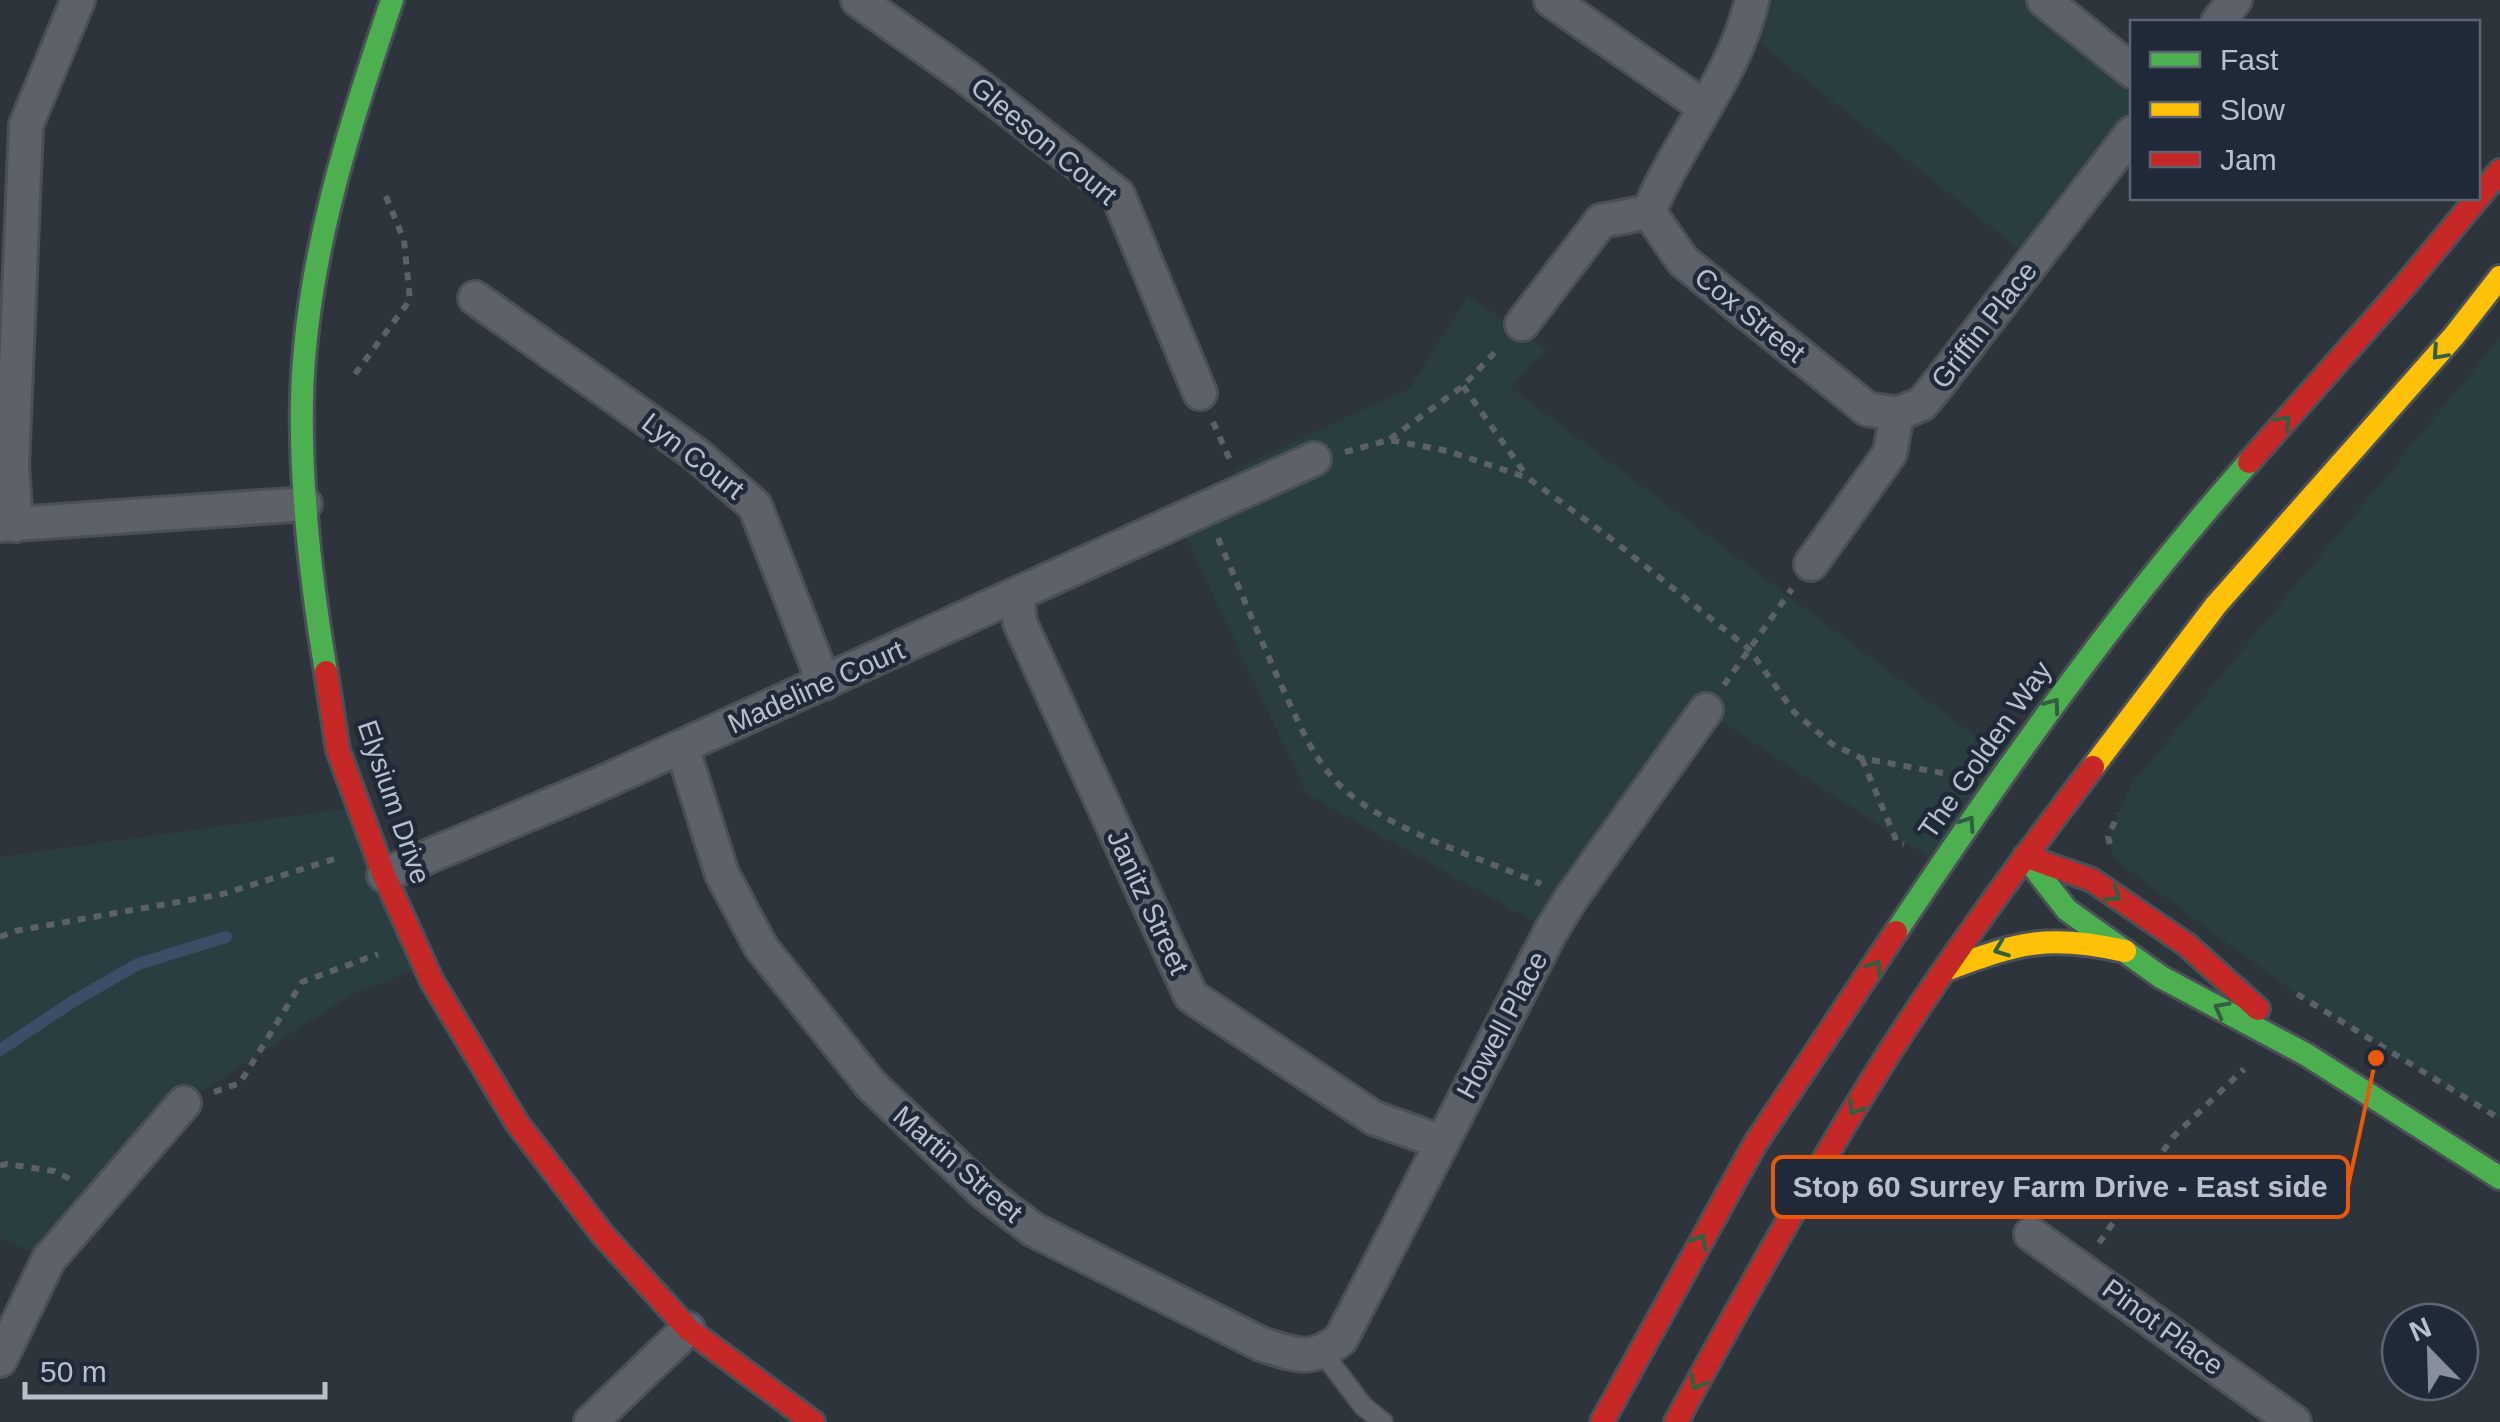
<svg xmlns="http://www.w3.org/2000/svg" width="2500" height="1422" font-family="Helvetica,sans-serif">
  <style>
    .green { fill: #2a3e42 }
    .lines { fill: none; stroke-linecap: round; stroke-linejoin: round }
    .stream { stroke: #3c4d67; stroke-width: 12 }
    .lane-casing { stroke: #4b5056; stroke-width: 22 }
    .street-casing { stroke: #4b5056; stroke-width: 38 }
    .fast-casing { stroke: #4b5056; stroke-width: 28 }
    .slow-casing { stroke: #4b5056; stroke-width: 28 }
    .jam-casing { stroke: #4b5056; stroke-width: 28 }
    .path { stroke: #5b6166; stroke-width: 6; stroke-dasharray: 8 8; stroke-linecap: butt }
    .lane { stroke: #5d626a; stroke-width: 18 }
    .street { stroke: #5d626a; stroke-width: 32 }
    .fast { stroke: #4caf50; stroke-width: 22 }
    .slow { stroke: #ffc107; stroke-width: 22 }
    .jam { stroke: #c62828; stroke-width: 22 }
    .oneway { stroke: #325f41 }
    .labels { text-anchor: middle; dominant-baseline: central; stroke-width: 9; stroke-linejoin: round; paint-order: stroke }
    .street-label { font-size: 28px; fill: #b8c0cc; stroke: #202937 }
    .leader { fill: none; stroke: #e8590c; stroke-width: 4 }
    .callout-dot { fill: #e8590c; stroke: #202937; stroke-width: 4 }
    .callout { fill: #202937; stroke: #e8590c; stroke-width: 4 }
    .callout-label { font-size: 30px; text-anchor: middle; font-weight: bold; fill: #b8c0cc }
  </style>
  <rect width="100%" height="100%" fill="#2d343c"/>
  <path class="green" d="M 1752,0 L 2044,0 L 2132,71 L 2132,133 L 2034,261 L 1745,31 Z
    M 1468,296 L 1546,349 L 1510,388 L 2010,763 L 1940,865 L 1706,711 L 1551,931 L 1307,794 L 1179,522 L 1244,491 L 1234,470 L 1410,388 Z
    M 2500,339 L 2500,1119 L 2295,993 L 2114,859 L 2108,837 L 2131,785 Z
    M 359,807 L 425,965 L 349,996 L 184,1103 L 49,1259 L 0,1238 L 0,857 Z"/>
  <g class="lines">
    <path class="stream" d="M 0,1050 L 72,1002 L 138,964 L 226,937"/>
    <defs>
      <path id="lane" d="M 1323,1353 L 1363,1406 L 1383,1422"/>
      <path id="street" d="M 858,0 L 965,76 L 1118,195 L 1200,393
        M 1551,0 L 1703,106
        M 1752,0 C 1736,74 1678,141 1649,212 L 1683,261 L 1867,409 L 1897,414
        M 2044,0 L 2132,71
        M 2218,22 L 2235,0
        M 475,298 L 697,455 L 755,506 L 824,683
        M 1522,324 L 1601,221 L 1649,212
        M 1897,414 L 1922,404 L 1939,383 L 2132,133
        M 0,525 L 305,504
        M 16,525 L 12,465 L 26,125 L 78,0
        M 1811,564 L 1890,453 L 1897,414
        M 1017,595 L 1020,623 L 1191,996 L 1374,1118 L 1441,1142
        M 682,747 L 722,874 L 761,947 L 871,1085 L 985,1193 L 1034,1230 L 1261,1344 C 1295,1355 1311,1363 1341,1339 L 1551,931 L 1572,897 L 1706,710
        M 384,875 L 595,786 L 1314,459
        M 2031,1234 L 2294,1422
        M 0,1360 L 49,1259 L 184,1103
        M 591,1422 L 688,1329"/>
      <path id="fast" d="M 326,672 C 311,582 300,490 302,399 C 305,262 349,128 392,0
        M 2025,856 L 2067,910 L 2161,977 L 2307,1055 L 2500,1178
        M 1896,932 C 2005,769 2118,609 2249,462"/>
      <path id="slow" d="M 2093,767 L 2216,605 L 2454,336 L 2500,277
        M 1948,969 C 2020,942 2049,934 2125,951"/>
      <path id="jam" d="M 2249,462 L 2407,283 L 2500,171
        M 326,672 L 338,750 L 384,875 L 432,981 L 517,1123 L 603,1235 L 688,1329 L 813,1422
        M 2025,856 L 2092,880 L 2187,945 L 2258,1009
        M 1602,1422 L 1755,1144 L 1896,932
        M 1676,1422 C 1738,1308 1801,1195 1869,1085 C 1937,975 2015,869 2093,767"/>
    </defs>
    <use href="#lane" class="lane-casing"/>
    <use href="#street" class="street-casing"/>
    <use href="#fast" class="fast-casing"/>
    <use href="#slow" class="slow-casing"/>
    <use href="#jam" class="jam-casing"/>
    <path class="path" d="M 355,374 L 410,300 L 404,240 L 385,194
      M 1463,386 L 1526,475
      M 1213,422 L 1230,460
      M 1390,439 L 1463,386 L 1499,348
      M 1345,452 L 1389,440 L 1448,451 L 1528,478 L 1609,537 L 1749,649 L 1794,712 L 1832,744 L 1861,758 L 1948,774
      M 1218,538 C 1239,588 1260,638 1282,687 C 1301,727 1316,768 1352,796 C 1400,834 1484,859 1541,884
      M 1724,685 L 1792,589
      M 1862,759 L 1897,842 L 1904,844
      M 2110,844 L 2108,837 L 2118,814
      M 0,937 L 15,931 L 223,894 L 334,859
      M 2297,994 L 2500,1119
      M 214,1092 L 240,1083 L 302,982 L 378,954
      M 0,1166 L 6,1164 L 54,1171 L 72,1180
      M 1858,1193 L 1873,1200 L 1979,1196 L 2006,1208
      M 2099,1243 L 2173,1137 L 2244,1069"/>
    <use href="#lane" class="lane"/>
    <use href="#street" class="street"/>
    <use href="#fast" class="fast"/>
    <use href="#slow" class="slow"/>
    <use href="#jam" class="jam"/>
  </g>
  <defs><path id="oneway-chevron" d="M-2-3.5L2.5 0L-2 3.5" fill="none" stroke-width="1.6" stroke-linecap="round" stroke-linejoin="round" transform="scale(2.5)"/></defs>
  <g class="oneway">
    <use href="#oneway-chevron" transform="translate(2439 353) rotate(132)"/>
    <use href="#oneway-chevron" transform="translate(2284 422) rotate(-48)"/>
    <use href="#oneway-chevron" transform="translate(2053 705) rotate(-54)"/>
    <use href="#oneway-chevron" transform="translate(1968 823) rotate(-56)"/>
    <use href="#oneway-chevron" transform="translate(2114 895) rotate(35)"/>
    <use href="#oneway-chevron" transform="translate(2001 949) rotate(159)"/>
    <use href="#oneway-chevron" transform="translate(1875 967) rotate(-56)"/>
    <use href="#oneway-chevron" transform="translate(2221 1009) rotate(-152)"/>
    <use href="#oneway-chevron" transform="translate(1855 1108) rotate(121)"/>
    <use href="#oneway-chevron" transform="translate(1700 1241) rotate(-60)"/>
    <use href="#oneway-chevron" transform="translate(1697 1383) rotate(118)"/>
  </g>
  <g class="labels">
    <g class="street-label">
      <text transform="translate(1044 141) rotate(40)">Gleeson Court</text>
      <text transform="translate(1750 315) rotate(39)">Cox Street</text>
      <text transform="translate(1984 325) rotate(-52)">Griffin Place</text>
      <text transform="translate(693 456) rotate(38)">Lyn Court</text>
      <text transform="translate(816 687) rotate(-24)">Madeline Court</text>
      <text transform="translate(1985 750) rotate(-55)">The Golden Way</text>
      <text transform="translate(394 802) rotate(71)">Elysium Drive</text>
      <text transform="translate(1148 902) rotate(65)">Janitz Street</text>
      <text transform="translate(1502 1025) rotate(-62)">Howell Place</text>
      <text transform="translate(958 1164) rotate(41)">Martin Street</text>
      <text transform="translate(2163 1327) rotate(36)">Pinot Place</text>
    </g>
  </g>
  <path class="leader" d="M2376 1058L2348 1187"/>
  <circle class="callout-dot" cx="2376" cy="1058" r="10"/>
  <rect class="callout" x="1773" y="1157" width="575" height="60" rx="10"/>
  <g class="callout-label">
    <text x="2060" y="1197">Stop 60 Surrey Farm Drive - East side</text>
  </g>
  <rect x="2130" y="20" width="350" height="180" fill="#202937" stroke="#5d6573" stroke-width="2.5"/>
  <rect x="2150" y="52" width="50" height="15" fill="#4caf50" stroke="#5d6573" stroke-width="2.5"/>
  <text x="2220" y="70" font-size="30" fill="#b8c0cc">Fast</text>
  <rect x="2150" y="102" width="50" height="15" fill="#ffc107" stroke="#5d6573" stroke-width="2.5"/>
  <text x="2220" y="120" font-size="30" fill="#b8c0cc">Slow</text>
  <rect x="2150" y="152" width="50" height="15" fill="#c62828" stroke="#5d6573" stroke-width="2.5"/>
  <text x="2220" y="170" font-size="30" fill="#b8c0cc">Jam</text>
  <g transform="translate(2430 1352) rotate(337)"><circle r="48" fill="#202937" stroke="#5d6573" stroke-width="2.5"/>
  <path d="M0-8L18 38L0 25L-18 38Z" fill="#878f9a"/>
  <text y="-15" font-size="28" font-weight="bold" text-anchor="middle" fill="#b8c0cc">N</text>
  </g>
  <path d="M25 1382v15h300v-15" fill="none" stroke="#b8c0cc" stroke-width="5"/>
  <text x="40" y="1382" font-size="30" fill="#b8c0cc" stroke="#202937" stroke-width="8" paint-order="stroke">50 m</text>
</svg>
